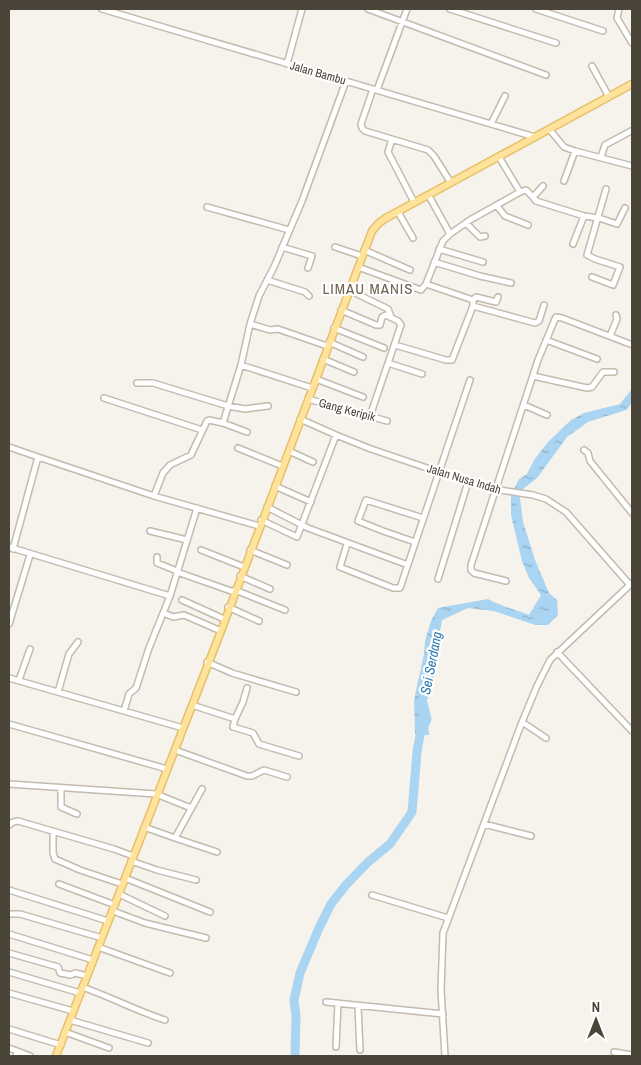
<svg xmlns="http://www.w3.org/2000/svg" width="641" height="1065" font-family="'Archivo Narrow',sans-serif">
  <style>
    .water { fill: url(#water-ripples) }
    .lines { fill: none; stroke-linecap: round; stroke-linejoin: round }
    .river { stroke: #a9d4f2; stroke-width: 9 }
    .minor-casing { stroke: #c2bbae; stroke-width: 8 }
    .major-casing { stroke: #e6c16a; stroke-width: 9 }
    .minor { stroke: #fff; stroke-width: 5 }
    .major { stroke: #ffe39c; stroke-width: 6 }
    .labels { text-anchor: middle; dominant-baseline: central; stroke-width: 4.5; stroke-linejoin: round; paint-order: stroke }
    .street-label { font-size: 12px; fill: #4b4439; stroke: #fff }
    .water-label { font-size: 14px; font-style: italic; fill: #2e7ab2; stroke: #fff }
    .quarter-label { font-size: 15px; letter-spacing: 1px; fill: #6e6250; stroke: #fff }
  </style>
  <defs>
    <pattern id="water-ripples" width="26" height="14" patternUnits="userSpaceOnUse" patternTransform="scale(1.25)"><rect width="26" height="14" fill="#a9d4f2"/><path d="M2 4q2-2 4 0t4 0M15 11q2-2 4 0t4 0" fill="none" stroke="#8caec5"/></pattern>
  </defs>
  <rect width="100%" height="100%" fill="#f6f3ec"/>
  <path class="water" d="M 632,389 L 632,403 L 626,410 L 588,422 L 567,437 L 537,478 L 523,489 L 520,498 L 523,522 L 535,560 L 549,593 L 557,600 L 558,615 L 548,625 L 535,625 L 494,611 L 468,608 L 442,620 L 434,664 L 434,678 L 431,692 L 426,702 L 429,735 L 415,734 L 414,700 L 424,654 L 425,641 L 431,621 L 438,608 L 488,599 C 501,606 516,610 529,615 L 541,595 L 529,578 L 522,561 L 511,515 L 511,495 L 519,479 L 527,474 L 534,460 L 548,442 L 571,420 L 584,413 L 620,404 Z"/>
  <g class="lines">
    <path class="river" d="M 295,1056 L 296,1016 L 294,1000 L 300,973 L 319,928 L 331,904 L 345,886 L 368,862 L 390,844 L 412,812 L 417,752 L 420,735 L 427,719 L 423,703"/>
    <defs>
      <path id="minor" d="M 102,9 L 535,137
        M 368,9 L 546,75
        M 450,9 L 556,43
        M 536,9 L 603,31
        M 619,9 L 617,18 L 632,43
        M 287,64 L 302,9
        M 592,66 L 609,97
        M 373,89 L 361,124 L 362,128 L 365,131 L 428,150 L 434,156 L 451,183
        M 377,90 L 407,9
        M 491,124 L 505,96
        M 549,129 L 564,147 L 575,151 L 632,166
        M 392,139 L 388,152 L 414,202
        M 499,157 L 520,192
        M 601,157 L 605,145 L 631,131
        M 564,181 L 575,151
        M 543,186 L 533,197 L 536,201 L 584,216 L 599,218 L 617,224 L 625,208
        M 429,196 L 450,234
        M 497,206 L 505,216 L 528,225
        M 207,207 L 289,230
        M 398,212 L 413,238
        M 466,223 L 480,237 L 485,236
        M 573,244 L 584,216
        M 282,247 L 312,256 L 308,268
        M 335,247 L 362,256
        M 439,249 L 483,262
        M 364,250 L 410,270
        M 434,262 L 480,276 L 511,283
        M 358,267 L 421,290 L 426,284 L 443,241 L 450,234 L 470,220 L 520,192 L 526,190 L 533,197
        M 592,277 L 613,285 L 620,267 L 595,259 L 587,255 L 606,189
        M 267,280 L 305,292 L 309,296
        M 426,284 L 473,300 L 476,297 L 496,302 L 498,297
        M 349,290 L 388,309 L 391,317
        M 473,306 L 535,323 L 539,321 L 544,305
        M 341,310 L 376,325 L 380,325 L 382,317 L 386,315 L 398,321 L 401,325 L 370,416
        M 334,328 L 384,348
        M 610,336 L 617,319 L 616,315
        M 546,340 L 597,359
        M 329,342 L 363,357
        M 395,345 L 446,360 L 452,360 L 473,306 L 473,300
        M 327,346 L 278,329 L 270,330 L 250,324 L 259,296 L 274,267 L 302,201 L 346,81
        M 323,359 L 354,372
        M 388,363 L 422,374
        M 241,365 L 312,388
        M 533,376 L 587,388 L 592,387 L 603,372 L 614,372
        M 316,379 L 363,397
        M 137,383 L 153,383 L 228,406 L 245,409 L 268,406
        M 104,398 L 202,430
        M 308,399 L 387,421
        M 524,405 L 547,415
        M 300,419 L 336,435 L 371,449 L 486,488 L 533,495 L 546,499 L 566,512 L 630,585
        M 247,432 L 223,423 L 241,365 L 250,324
        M 9,447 L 38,457
        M 238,448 L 282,466
        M 584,450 L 588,453 L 590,461 L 632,513
        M 289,451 L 313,462
        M 275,486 L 311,502
        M 154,496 L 163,473 L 170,465 L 191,455 L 207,421 L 209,420 L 223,423
        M 267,507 L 308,528 L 408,565
        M 261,520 L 297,537 L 336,435
        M 150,531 L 187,540
        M 415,542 L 383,531 L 358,521 L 366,500 L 423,518
        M 347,544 L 340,567 L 393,588 L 400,588 L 470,380
        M 9,547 L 170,596
        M 13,549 L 38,457 L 154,496 L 259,526
        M 201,550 L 244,567
        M 250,550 L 287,565
        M 157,557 L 157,563 L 177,571
        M 177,572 L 234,592
        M 240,576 L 270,589
        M 438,579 L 468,482
        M 506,581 L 474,573 L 471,570 L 471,565 L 538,360 L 555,319 L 556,317 L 562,318 L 630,344
        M 235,590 L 285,610
        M 182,600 L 224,619
        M 228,607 L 259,621
        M 164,613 L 173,617 L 184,615 L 221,631
        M 9,624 L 30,555
        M 557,652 L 632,731
        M 207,662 L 232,673 L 296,692
        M 9,678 L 183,728
        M 19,680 L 30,649
        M 58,692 L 69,654 L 78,642
        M 192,705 L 235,719 L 243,702 L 247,688
        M 124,711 L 129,694 L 136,688 L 149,648 L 170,596 L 197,508
        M 235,719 L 233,727 L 253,733 L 259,744 L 299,756
        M 522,722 L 546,738
        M 9,724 L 167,769
        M 175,750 L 247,776 L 252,776 L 264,770 L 287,777
        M 9,784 L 156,794 L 191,808
        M 61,788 L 61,807 L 77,814
        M 484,824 L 531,836
        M 9,825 L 13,822 L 18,821 L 114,849 L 133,856
        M 144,827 L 175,838 L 202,789
        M 53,832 L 53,853 L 55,859 L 80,870 L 122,884
        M 175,838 L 217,852
        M 131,861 L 157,870 L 196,880
        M 125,878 L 210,912
        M 59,884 L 115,905
        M 9,890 L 108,921
        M 119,894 L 165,916
        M 372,895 L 448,918
        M 113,911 L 145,923 L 206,938
        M 9,914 L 20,914 L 102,938
        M 9,934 L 93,960
        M 98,947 L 170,973
        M 9,953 L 58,967 L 60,973 L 71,975 L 75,973 L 87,976
        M 9,972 L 80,993
        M 82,987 C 111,997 137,1011 165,1020
        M 9,993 L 73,1011
        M 326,1002 L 443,1014
        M 358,1006 L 360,1050
        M 70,1020 L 148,1043
        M 9,1029 L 61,1045
        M 65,1032 L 109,1048
        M 336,1047 L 338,1003
        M 9,1048 L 17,1051 L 16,1056
        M 17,1051 L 30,1056
        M 614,1052 L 632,1055
        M 445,1056 L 441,990 L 443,933 L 522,722 L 537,686 L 550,660 L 632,583"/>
      <path id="major" d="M 56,1056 L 221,631 L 372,231 L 379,223 L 386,218 L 632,84"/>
    </defs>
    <use href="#minor" class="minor-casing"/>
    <use href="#major" class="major-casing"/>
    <use href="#minor" class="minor"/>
    <use href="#major" class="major"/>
  </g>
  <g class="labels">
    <g class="street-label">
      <text transform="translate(318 73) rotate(16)">Jalan Bambu</text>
      <text transform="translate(347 410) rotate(15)">Gang Keripik</text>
      <text transform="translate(464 479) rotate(17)">Jalan Nusa Indah</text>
    </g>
    <g class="water-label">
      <text transform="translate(431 663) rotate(-79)">Sei Serdang</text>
    </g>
    <g class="quarter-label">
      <text x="368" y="288">LIMAU MANIS</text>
    </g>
  </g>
  <rect width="641" height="1065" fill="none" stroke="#4b4439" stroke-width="20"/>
  <g transform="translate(596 1020)" stroke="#ffffff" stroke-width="4" paint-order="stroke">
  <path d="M0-4L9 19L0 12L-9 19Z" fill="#4b4439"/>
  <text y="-8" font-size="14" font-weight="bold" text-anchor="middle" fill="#4b4439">N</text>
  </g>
</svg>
